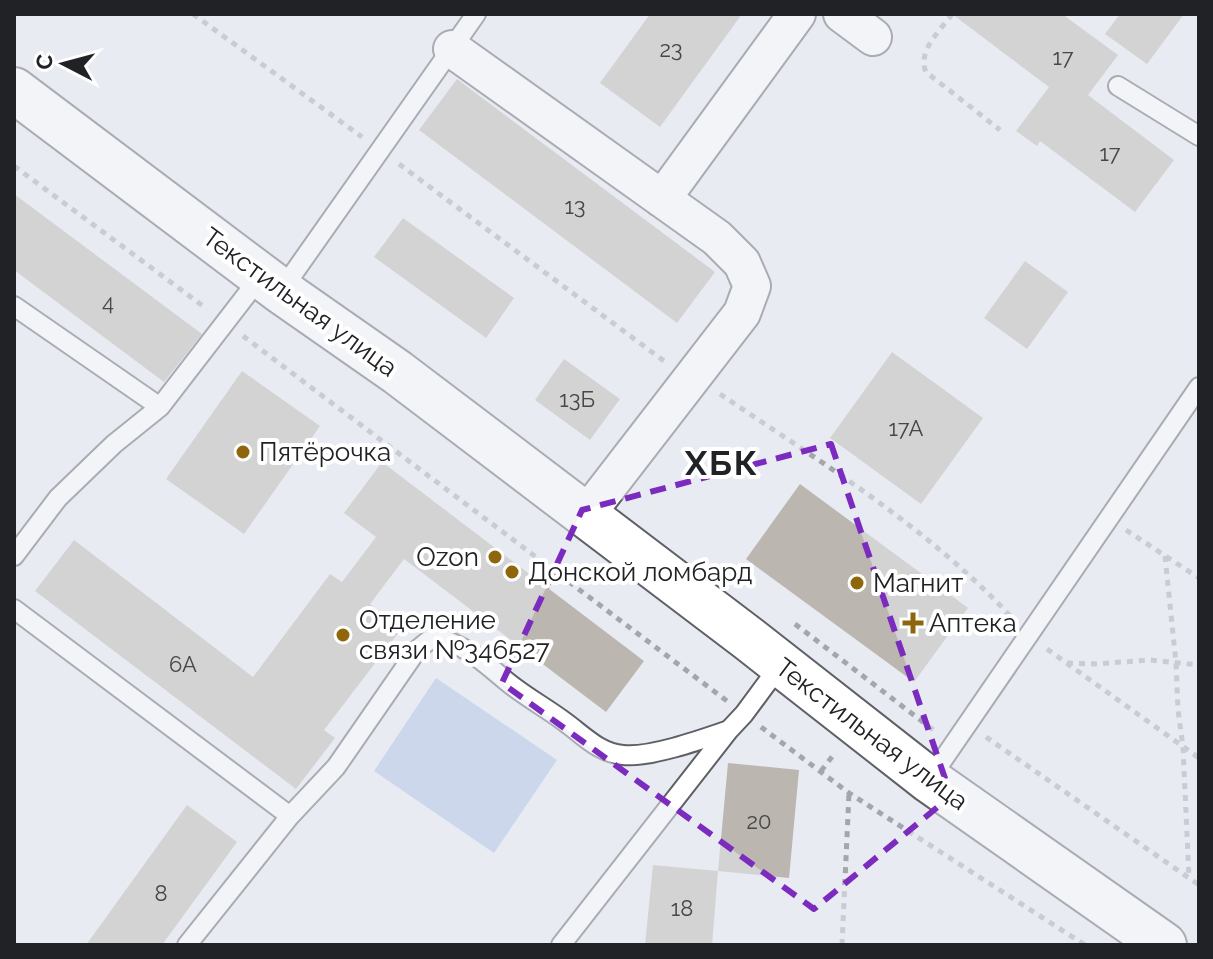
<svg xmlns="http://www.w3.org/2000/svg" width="1213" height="959" font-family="Raleway,sans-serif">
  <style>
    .pitch { fill: #adbee5 }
    .building { fill: #bbb6b0 }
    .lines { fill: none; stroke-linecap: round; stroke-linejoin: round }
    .service-casing { stroke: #5e6066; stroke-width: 22 }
    .minor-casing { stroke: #5e6066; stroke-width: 40 }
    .secondary-casing { stroke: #5e6066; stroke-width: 48 }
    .path { stroke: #a4a6ac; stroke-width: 5; stroke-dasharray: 6 6; stroke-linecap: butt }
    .service { stroke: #fff; stroke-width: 18 }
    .minor { stroke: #fff; stroke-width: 36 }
    .secondary { stroke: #fff; stroke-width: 44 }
    .marked { fill: none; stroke: #7b2cbf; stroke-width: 6; stroke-dasharray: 16 10; stroke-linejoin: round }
    .poi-dot { fill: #8f660c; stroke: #fff; stroke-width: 3 }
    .labels { text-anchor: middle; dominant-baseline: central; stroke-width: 8; stroke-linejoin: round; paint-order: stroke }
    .number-label { font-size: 22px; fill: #484748 }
    .street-label { font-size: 26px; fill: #212225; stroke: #fff }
    .poi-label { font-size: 26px; fill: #212225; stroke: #fff; text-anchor: start }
    .district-label { font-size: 34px; font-weight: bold; letter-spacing: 2px; fill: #212225; stroke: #fff }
  </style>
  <rect width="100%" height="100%" fill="#e8ebf2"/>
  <path class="pitch" d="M 436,678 L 557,760 L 494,853 L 374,771 Z"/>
  <path class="building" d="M 650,14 L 742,14 L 660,127 L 600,83 Z
    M 952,14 L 1062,14 L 1118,55 L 1088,95 L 1174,160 L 1135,212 L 1040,141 L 1037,146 L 1016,131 L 1049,87 Z
    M 1120,14 L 1184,14 L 1147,64 L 1105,34 Z
    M 457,79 L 715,272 L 677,323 L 419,130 Z
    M 14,194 L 202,334 L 164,382 L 14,270 Z
    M 403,218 L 514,298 L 486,338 L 374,257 Z
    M 1025,261 L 1068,292 L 1027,349 L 984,318 Z
    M 892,352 L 983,418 L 921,504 L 830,438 Z
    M 564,359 L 620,399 L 590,440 L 535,400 Z
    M 242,371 L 320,426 L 244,534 L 166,479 Z
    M 382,462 L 644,661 L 606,712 L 404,559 L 370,604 L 402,628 L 324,730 L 335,738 L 296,789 L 35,591 L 74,540 L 253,677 L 330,574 L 342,582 L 376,537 L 344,513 Z
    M 800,484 L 968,608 L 914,682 L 746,559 Z
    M 728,763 L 799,770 L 789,878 L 718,871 Z
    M 187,805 L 237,842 L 162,945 L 86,945 Z
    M 653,865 L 718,871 L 712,945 L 645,945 Z"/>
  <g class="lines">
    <defs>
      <path id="service" d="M 1118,86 L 1199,136
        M 281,291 L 476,14
        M 14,306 L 160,407 L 261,276
        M 14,556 L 58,498 L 114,444 L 160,407
        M 14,609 L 290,816
        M 929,780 L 1199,387
        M 187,945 L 290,816 L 336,767 L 417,650 L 433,637 C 461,642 483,661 505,680 C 524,696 545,707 565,722 C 583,735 599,753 623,755 C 650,758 703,739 729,730
        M 561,945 L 729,730 L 744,714 L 781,664"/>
      <path id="minor" d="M 842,14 L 873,37
        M 452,49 L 717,238 L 742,263 L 752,286 L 742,313 L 586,515
        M 662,199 L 797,14"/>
      <path id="secondary" d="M 14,90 L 281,291 L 397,372 L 749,639 L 929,780 L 1164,945"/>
    </defs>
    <use href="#service" class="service-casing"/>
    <use href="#minor" class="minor-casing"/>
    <use href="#secondary" class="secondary-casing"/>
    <path class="path" d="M 193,14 L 362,137
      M 952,14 C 940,31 917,51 926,72 L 1000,130
      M 399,164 L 664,361
      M 14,166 L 207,309
      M 243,336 L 727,701
      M 720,394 C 822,463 929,528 1013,619
      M 1126,530 L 1199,578
      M 1165,556 L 1176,663 L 1178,710 L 1183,747 L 1189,878
      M 795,624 L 936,732
      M 1047,649 L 1199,758
      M 1067,663 L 1095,664 L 1150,660 L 1199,665
      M 761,727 L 849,793 L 1085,945
      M 986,737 L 1199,885
      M 821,771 L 835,753
      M 842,945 L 849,793"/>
    <use href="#service" class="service"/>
    <use href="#minor" class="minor"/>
    <use href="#secondary" class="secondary"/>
  </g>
  <path d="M0 0H1213V959H0ZM 831,444 L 951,796 L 814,909 L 502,683 L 582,510 Z" fill="#e8ebf2" fill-opacity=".55" fill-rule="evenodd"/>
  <path class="marked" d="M 831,444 L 951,796 L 814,909 L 502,683 L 582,510 Z"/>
  <g class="poi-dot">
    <circle cx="243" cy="452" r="8"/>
    <circle cx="495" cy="557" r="8"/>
    <circle cx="512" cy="572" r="8"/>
    <circle cx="857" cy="583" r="8"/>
    <path d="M909 611h8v8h8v8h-8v8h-8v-8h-8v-8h8z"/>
    <circle cx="343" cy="635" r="8"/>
  </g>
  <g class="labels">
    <g class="number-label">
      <text x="671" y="49">23</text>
      <text x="1063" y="57">17</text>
      <text x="1110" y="153">17</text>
      <text x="575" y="206">13</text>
      <text x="108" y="302">4</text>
      <text x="577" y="399">13Б</text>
      <text x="906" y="428">17А</text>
      <text x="183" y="664">6А</text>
      <text x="759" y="821">20</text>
      <text x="161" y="893">8</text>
      <text x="682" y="908">18</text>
    </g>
    <g class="street-label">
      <text transform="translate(300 302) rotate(36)">Текстильная улица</text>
      <text transform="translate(872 734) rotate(37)">Текстильная улица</text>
    </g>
    <g class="poi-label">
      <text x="259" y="452">Пятёрочка</text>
      <text x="479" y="557" text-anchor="end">Ozon</text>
      <text x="528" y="572">Донской ломбард</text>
      <text x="873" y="583">Магнит</text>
      <text x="359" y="620">Отделение<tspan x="359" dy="30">связи №346527</tspan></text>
      <text x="929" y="623">Аптека</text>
    </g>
    <g class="district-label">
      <text x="722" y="463">ХБК</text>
    </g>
  </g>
  <rect width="1213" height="959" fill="none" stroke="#212225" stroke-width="32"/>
  <g transform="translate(64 64) rotate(276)" stroke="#ffffff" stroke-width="6" paint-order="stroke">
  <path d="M0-6L14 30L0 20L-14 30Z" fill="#212225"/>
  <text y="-12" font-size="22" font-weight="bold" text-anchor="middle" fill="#212225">С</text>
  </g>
</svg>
